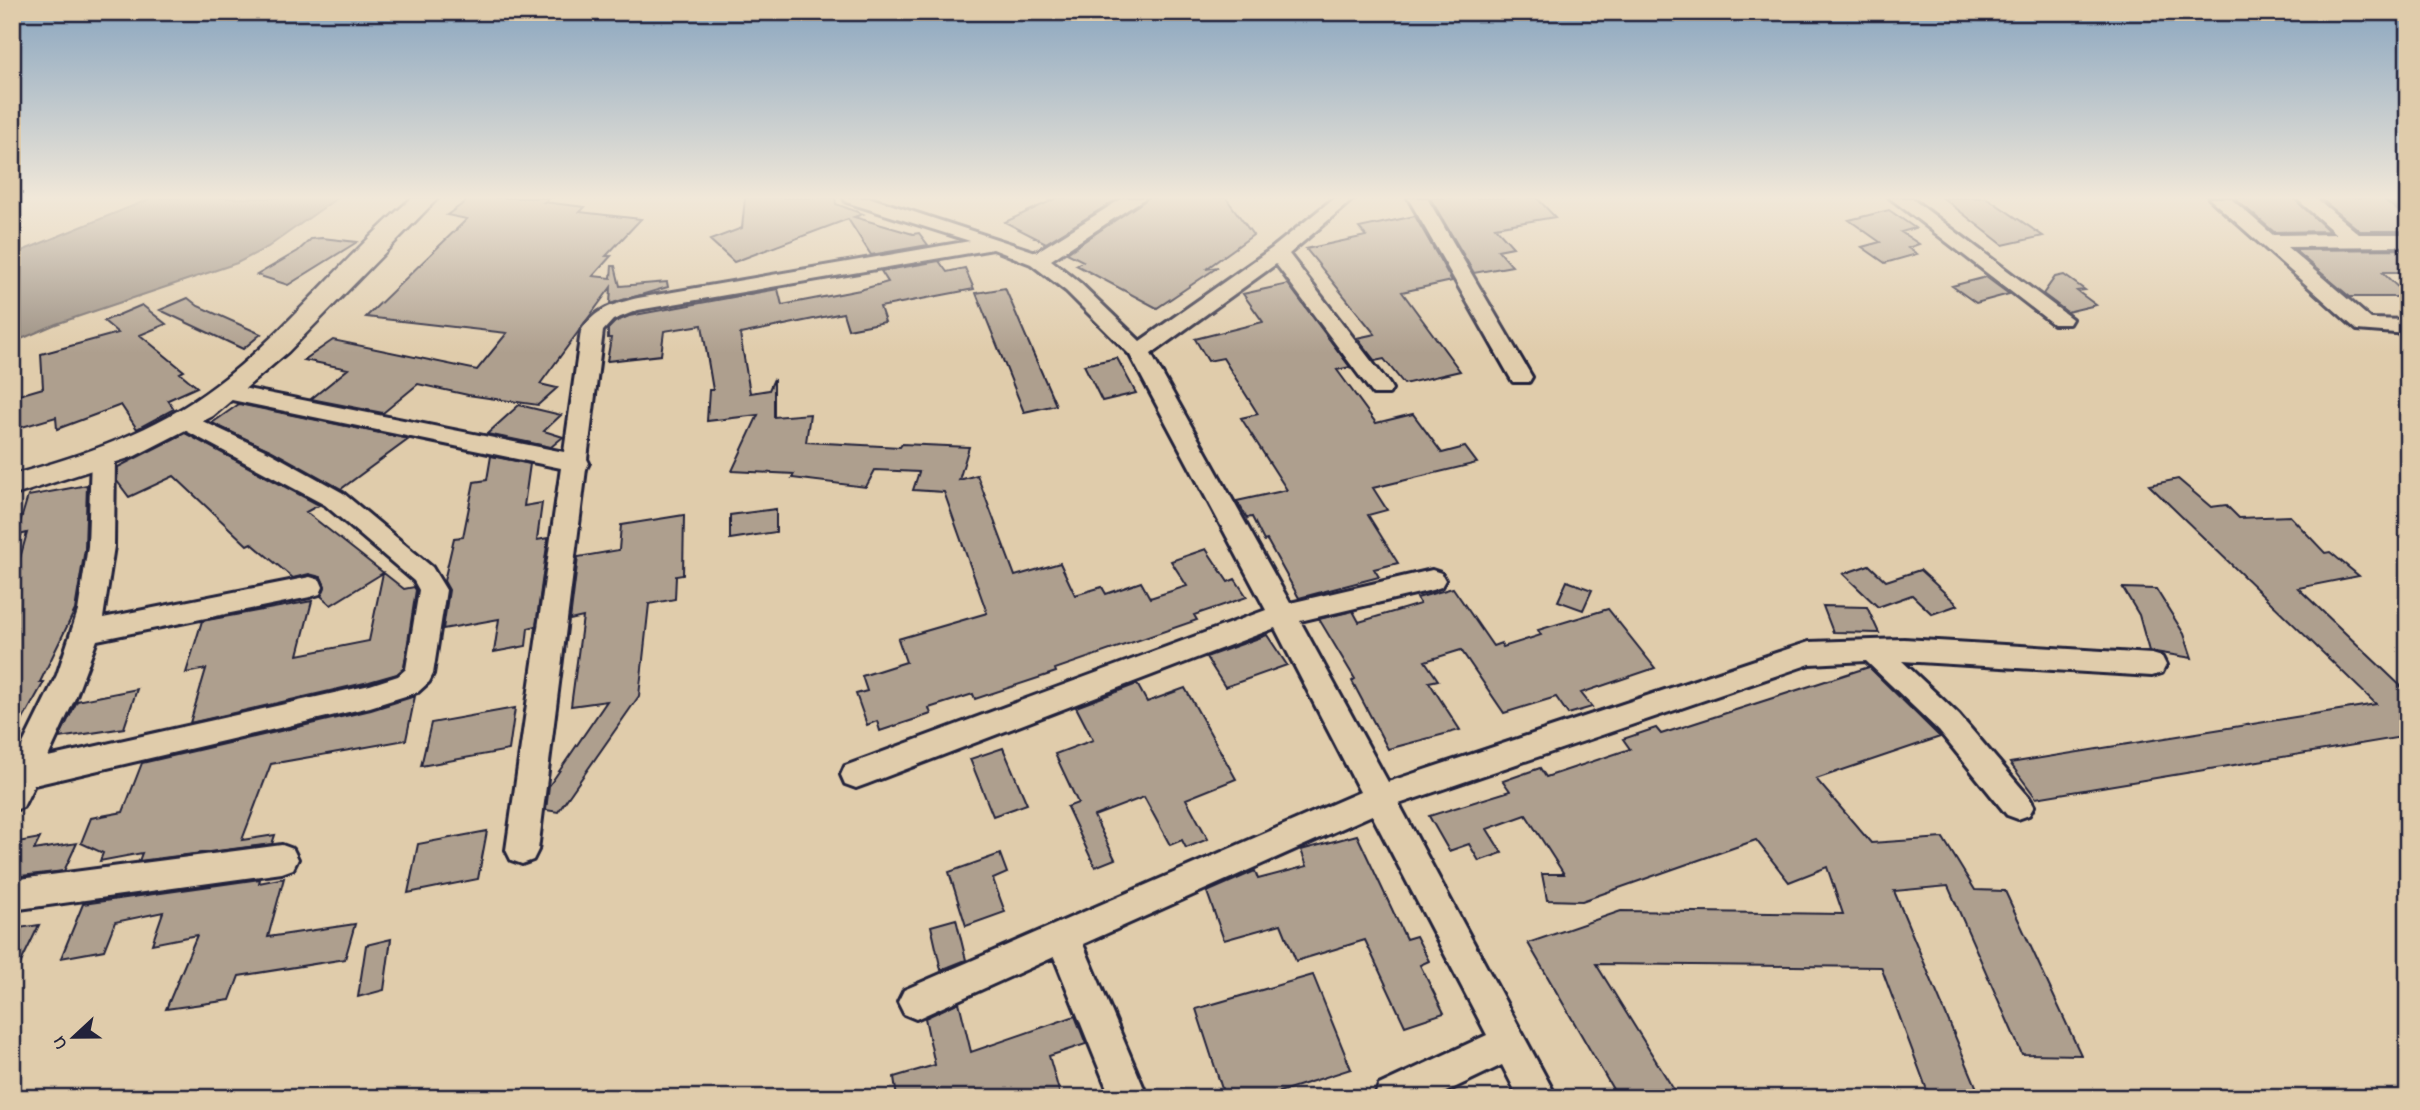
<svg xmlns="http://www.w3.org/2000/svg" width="2420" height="1110" font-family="'Indie Flower',sans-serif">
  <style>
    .water { fill: #9a8e81; stroke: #6a6365; stroke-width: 2 }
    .building { fill: #ae9f8e; stroke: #22223b; stroke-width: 2 }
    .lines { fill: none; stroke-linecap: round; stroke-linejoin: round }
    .minor-casing { stroke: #22223b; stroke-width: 6 }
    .major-casing { stroke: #22223b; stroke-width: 5 }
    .minor { fill: #e0ccab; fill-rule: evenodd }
    .major { fill: #e0ccab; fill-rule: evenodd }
  </style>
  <rect width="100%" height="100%" fill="#e0ccab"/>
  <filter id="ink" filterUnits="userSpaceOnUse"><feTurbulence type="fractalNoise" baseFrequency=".0143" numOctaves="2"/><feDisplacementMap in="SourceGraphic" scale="14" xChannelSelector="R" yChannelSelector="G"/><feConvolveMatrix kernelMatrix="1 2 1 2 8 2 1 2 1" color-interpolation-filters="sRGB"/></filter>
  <g filter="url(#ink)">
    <path class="water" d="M 152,198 L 337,198 L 268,247 L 237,263 L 56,324 L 12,343 L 12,255 Z"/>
    <path class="building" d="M 471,198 L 550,198 L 544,202 L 585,207 L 580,212 L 641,219 L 606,256 L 611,256 L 593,276 L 611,278 L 612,266 L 615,266 L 620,286 L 667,282 L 668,287 L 610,304 L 611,287 L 540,384 L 557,388 L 538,405 L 468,395 L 418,384 L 383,413 L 311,399 L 348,369 L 304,360 L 333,340 L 477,370 L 507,333 L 366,317 L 467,219 L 447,215 Z
      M 745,198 L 835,198 L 836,204 L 863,214 L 854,217 L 913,234 L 919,233 L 928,245 L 871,255 L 848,219 L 734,262 L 710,240 L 742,228 Z
      M 1057,198 L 1119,198 L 1046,243 L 1005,222 Z
      M 1147,198 L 1226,198 L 1253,235 L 1206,269 L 1218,267 L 1157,308 L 1076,265 L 1083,261 L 1067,253 Z
      M 1430,198 L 1537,198 L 1555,217 L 1495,227 L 1513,247 L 1498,250 L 1512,266 L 1474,273 Z
      M 1943,198 L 1987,198 L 2043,236 L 2003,245 Z
      M 2234,198 L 2294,198 L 2329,231 L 2274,232 Z
      M 2320,198 L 2382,198 L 2408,219 L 2408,231 L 2360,231 Z
      M 1889,210 L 1915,228 L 1901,232 L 1919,244 L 1908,248 L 1917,254 L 1885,263 L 1862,247 L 1880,242 L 1849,220 Z
      M 1415,216 L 1452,281 L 1402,292 L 1460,371 L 1404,384 L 1384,359 L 1375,361 L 1357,338 L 1375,334 L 1306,249 L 1366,236 L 1359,228 Z
      M 322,238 L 357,242 L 288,285 L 257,275 L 298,251 L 311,239 Z
      M 2408,249 L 2408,272 L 2382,272 L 2408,297 L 2350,297 L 2294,250 Z
      M 939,261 L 947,272 L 965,268 L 974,289 L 880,307 L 885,322 L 848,329 L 843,313 L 740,334 L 750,393 L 769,390 L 774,379 L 774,417 L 810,414 L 806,442 L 900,447 L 902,444 L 969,447 L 959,480 L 977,475 L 1015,576 L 1060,563 L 1075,595 L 1102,587 L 1106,594 L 1141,582 L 1150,598 L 1187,586 L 1171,561 L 1206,549 L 1228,582 L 1235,579 L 1247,597 L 1194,615 L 1197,620 L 1055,669 L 1056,672 L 975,699 L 973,694 L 929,708 L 931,714 L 880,731 L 877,721 L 867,725 L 856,694 L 867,691 L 862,676 L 906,662 L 898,639 L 987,613 L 944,492 L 913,490 L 919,472 L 875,470 L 866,487 L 792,478 L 794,474 L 732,471 L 758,415 L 707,421 L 709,390 L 713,390 L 702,325 L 664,331 L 661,355 L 607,361 L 611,338 L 608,338 L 608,329 L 615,322 L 629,316 L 778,289 L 782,305 L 860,290 L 888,282 L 881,271 Z
      M 2064,275 L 2085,290 L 2077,291 L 2096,305 L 2067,312 L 2043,294 L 2055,277 Z
      M 1986,277 L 2009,294 L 1976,303 L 1952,286 Z
      M 1288,284 L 1350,367 L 1337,370 L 1376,423 L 1413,414 L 1442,453 L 1465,447 L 1477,463 L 1373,488 L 1387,510 L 1368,515 L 1398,563 L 1374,569 L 1379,577 L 1299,598 L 1267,540 L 1264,541 L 1252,517 L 1247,518 L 1237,501 L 1287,490 L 1241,418 L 1258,414 L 1223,358 L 1208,361 L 1195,339 L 1263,322 L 1243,294 Z
      M 1005,288 L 1033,353 L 1056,405 L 1024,412 L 976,293 Z
      M 188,298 L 198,306 L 261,334 L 243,349 L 160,310 Z
      M 142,305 L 166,324 L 140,335 L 184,371 L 180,373 L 197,387 L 168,400 L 174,409 L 137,429 L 121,405 L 57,429 L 56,417 L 12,430 L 12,397 L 43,388 L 41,354 L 118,333 L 104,321 Z
      M 1117,358 L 1136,393 L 1102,401 L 1084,365 Z
      M 239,404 L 409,439 L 341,489 L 272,451 L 212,423 Z
      M 519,405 L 561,415 L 544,431 L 563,437 L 551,447 L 487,434 Z
      M 185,433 L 319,505 L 306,512 L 404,589 L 414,587 L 416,590 L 404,668 L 397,674 L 369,682 L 190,723 L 206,669 L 186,673 L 202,621 L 312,601 L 298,655 L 369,641 L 383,573 L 331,605 L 321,596 L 325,586 L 321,577 L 309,574 L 293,578 L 251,543 L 247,545 L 174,476 L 129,497 L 117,481 L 118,467 Z
      M 491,456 L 530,464 L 524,506 L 542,503 L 537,540 L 548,538 L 536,626 L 528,628 L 526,646 L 494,652 L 499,619 L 443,629 L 449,590 L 444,581 L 454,538 L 463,537 L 474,482 L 487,480 Z
      M 2178,479 L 2211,507 L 2226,505 L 2239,518 L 2290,516 L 2325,553 L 2330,552 L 2359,576 L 2298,588 L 2408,693 L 2408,736 L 2036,798 L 2010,763 L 2376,704 L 2149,485 Z
      M 87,485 L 85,549 L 75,610 L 40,682 L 44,682 L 12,739 L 12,587 L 27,533 L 16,536 L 28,496 Z
      M 776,509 L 776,532 L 730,539 L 730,515 Z
      M 684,515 L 683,575 L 676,576 L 675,599 L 649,604 L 639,696 L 558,812 L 546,810 L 549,786 L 607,701 L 571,706 L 583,617 L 570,620 L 578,557 L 619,550 L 621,525 Z
      M 1869,565 L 1886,581 L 1920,570 L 1958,605 L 1932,614 L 1912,595 L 1878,607 L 1843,574 Z
      M 1567,581 L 1592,590 L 1583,610 L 1558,601 Z
      M 1453,588 L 1493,646 L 1501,643 L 1503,647 L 1541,635 L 1538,630 L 1608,609 L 1655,668 L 1581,693 L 1592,707 L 1568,714 L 1556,697 L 1504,713 L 1461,650 L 1425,661 L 1438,680 L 1429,682 L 1460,730 L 1388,749 L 1352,681 L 1355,679 L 1319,619 L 1353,611 L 1359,622 L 1420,604 L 1417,598 Z
      M 2123,588 L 2156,589 L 2184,634 L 2192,658 L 2149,651 L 2139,615 Z
      M 1823,606 L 1867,607 L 1879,633 L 1833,632 Z
      M 1267,635 L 1287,665 L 1225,687 L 1206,657 Z
      M 1869,667 L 1940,737 L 1816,779 L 1871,843 L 1943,838 L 1975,890 L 2005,891 L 2081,1055 L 2022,1054 L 1948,886 L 1894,891 L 1981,1098 L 1930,1098 L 1881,967 L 1596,964 L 1679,1098 L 1618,1098 L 1528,943 L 1621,911 L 1843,914 L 1827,867 L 1789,882 L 1756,840 L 1582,901 L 1547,900 L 1542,874 L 1564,874 L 1526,815 L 1487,829 L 1502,853 L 1479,861 L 1469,844 L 1449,851 L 1429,816 L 1510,791 L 1503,781 L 1540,768 L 1546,777 L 1630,749 L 1623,739 L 1656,728 L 1661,734 Z
      M 1137,684 L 1147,702 L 1185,688 L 1236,779 L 1186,799 L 1208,839 L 1186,848 L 1182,840 L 1170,845 L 1144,797 L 1094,816 L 1115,859 L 1095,867 L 1067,807 L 1078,803 L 1055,754 L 1093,740 L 1076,707 Z
      M 137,689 L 124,728 L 59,738 L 77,701 Z
      M 415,696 L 406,740 L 271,764 L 242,840 L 275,835 L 272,844 L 139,861 L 142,853 L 100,861 L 103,853 L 81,843 L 91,818 L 123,812 L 142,763 L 371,710 Z
      M 515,708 L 509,750 L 421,766 L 431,723 Z
      M 1003,748 L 1027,804 L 993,816 L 970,759 Z
      M 487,831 L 478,879 L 408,893 L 418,844 Z
      M 1357,835 L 1406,939 L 1416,936 L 1429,961 L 1420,965 L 1444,1013 L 1405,1026 L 1365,940 L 1296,961 L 1281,924 L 1224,940 L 1207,892 L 1255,871 L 1258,879 L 1307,866 L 1301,850 Z
      M 40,838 L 34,850 L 77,843 L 64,871 L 12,877 L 12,843 Z
      M 1000,854 L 1007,873 L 993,879 L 1005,912 L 966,926 L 949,872 Z
      M 284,878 L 268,937 L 355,924 L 345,959 L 239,976 L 230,1000 L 166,1009 L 197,935 L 152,944 L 163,912 L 115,922 L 104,950 L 61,958 L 83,904 L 260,879 L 259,883 Z
      M 956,919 L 966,960 L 941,970 L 931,926 Z
      M 39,925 L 12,981 L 12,929 Z
      M 391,939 L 384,990 L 358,997 L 366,945 Z
      M 1313,975 L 1351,1069 L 1279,1092 L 1281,1098 L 1225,1098 L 1196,1009 Z
      M 959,1002 L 971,1052 L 1075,1016 L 1086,1044 L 1049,1056 L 1061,1098 L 897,1098 L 894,1077 L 935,1065 L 925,1018 Z"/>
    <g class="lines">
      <defs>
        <path id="minor" d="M 844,198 L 871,198 L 1036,252 L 1123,198 L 1145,198 L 1051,260 L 1080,283 L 1140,341 L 1271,249 L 1334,198 L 1354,198 L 1289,254 L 1389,384 L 1392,389 L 1389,394 L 1373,394 L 1276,264 L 1151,354 L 1290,603 L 1432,570 L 1441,573 L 1445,580 L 1441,587 L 1432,590 L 1300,621 L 1388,782 L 1809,642 L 1904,639 L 2152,654 L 2162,657 L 2166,665 L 2162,673 L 2152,676 L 1902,661 L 1959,715 L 2029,797 L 2034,806 L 2029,815 L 2018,819 L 2007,815 L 1939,731 L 1866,661 L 1810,664 L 1399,804 L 1557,1098 L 1519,1098 L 1502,1065 L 1433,1098 L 1374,1098 L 1379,1085 L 1487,1035 L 1372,815 L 1083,944 L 1148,1098 L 1111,1098 L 1054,957 L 916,1019 L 904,1014 L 898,1002 L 904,990 L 1360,792 L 1275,628 L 867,784 L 856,788 L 845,784 L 841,775 L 845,766 L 1266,610 L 1130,355 L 1066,291 L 1031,264 L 993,249 L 638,310 L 613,320 L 603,331 L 587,459 L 589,463 L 586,469 L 538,850 L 533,860 L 522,864 L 511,860 L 506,850 L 561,468 L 227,399 L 219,397 L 215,392 L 219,387 L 227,385 L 564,452 L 581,331 C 595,309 613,304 638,298 L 970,241 L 846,202 Z
          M 1408,198 L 1427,198 L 1532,377 L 1529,382 L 1513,382 L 1510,377 Z
          M 1890,198 L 1911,198 L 2072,319 L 2069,324 L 2053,324 Z
          M 2209,198 L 2230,198 L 2273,235 L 2336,234 L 2296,198 L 2316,198 L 2359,234 L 2408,234 L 2408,246 L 2287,247 L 2371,319 L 2408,320 L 2408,334 L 2357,330 Z
          M 2390,198 L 2408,198 L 2408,211 L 2401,209 Z
          M 185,413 L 271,453 L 343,493 L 432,567 L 446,590 L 433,674 L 429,682 L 418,692 L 370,707 L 34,785 L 23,807 L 12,811 L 12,766 L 57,675 L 78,611 L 88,546 L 91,457 L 94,451 L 112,451 L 115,457 L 114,546 L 103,618 L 310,577 L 320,580 L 323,587 L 320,594 L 310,597 L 97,640 L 76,696 L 48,757 L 370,685 L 398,676 L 406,669 L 419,590 L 414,581 L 325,505 L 177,426 L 173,421 L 177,416 Z
          M 282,845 L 293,849 L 298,859 L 293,869 L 282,873 L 12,910 L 12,880 Z"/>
        <path id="major" d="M 412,198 L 438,198 L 288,352 L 213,416 L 135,456 L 12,496 L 12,475 C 84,455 156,431 216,385 C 288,331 343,257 412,198 Z"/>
      </defs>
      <use href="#minor" class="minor-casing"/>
      <use href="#major" class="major-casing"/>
      <use href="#minor" class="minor"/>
      <use href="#major" class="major"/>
    </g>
  </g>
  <linearGradient id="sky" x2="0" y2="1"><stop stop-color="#89a5bf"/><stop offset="0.56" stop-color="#f1e8d9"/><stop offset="1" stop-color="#f1e8d9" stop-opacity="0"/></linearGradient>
  <rect width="2420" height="353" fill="url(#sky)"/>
  <rect width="2420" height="1110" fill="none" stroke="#e0ccab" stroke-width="42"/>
  <rect x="21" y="21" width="2378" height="1068" fill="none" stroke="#22223b" stroke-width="2.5" filter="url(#ink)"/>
  <g transform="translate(74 1037) rotate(248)" stroke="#e0ccab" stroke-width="5" paint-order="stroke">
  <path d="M0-5L12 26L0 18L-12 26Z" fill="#22223b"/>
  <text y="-10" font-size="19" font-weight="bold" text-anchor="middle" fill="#22223b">U</text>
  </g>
</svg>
